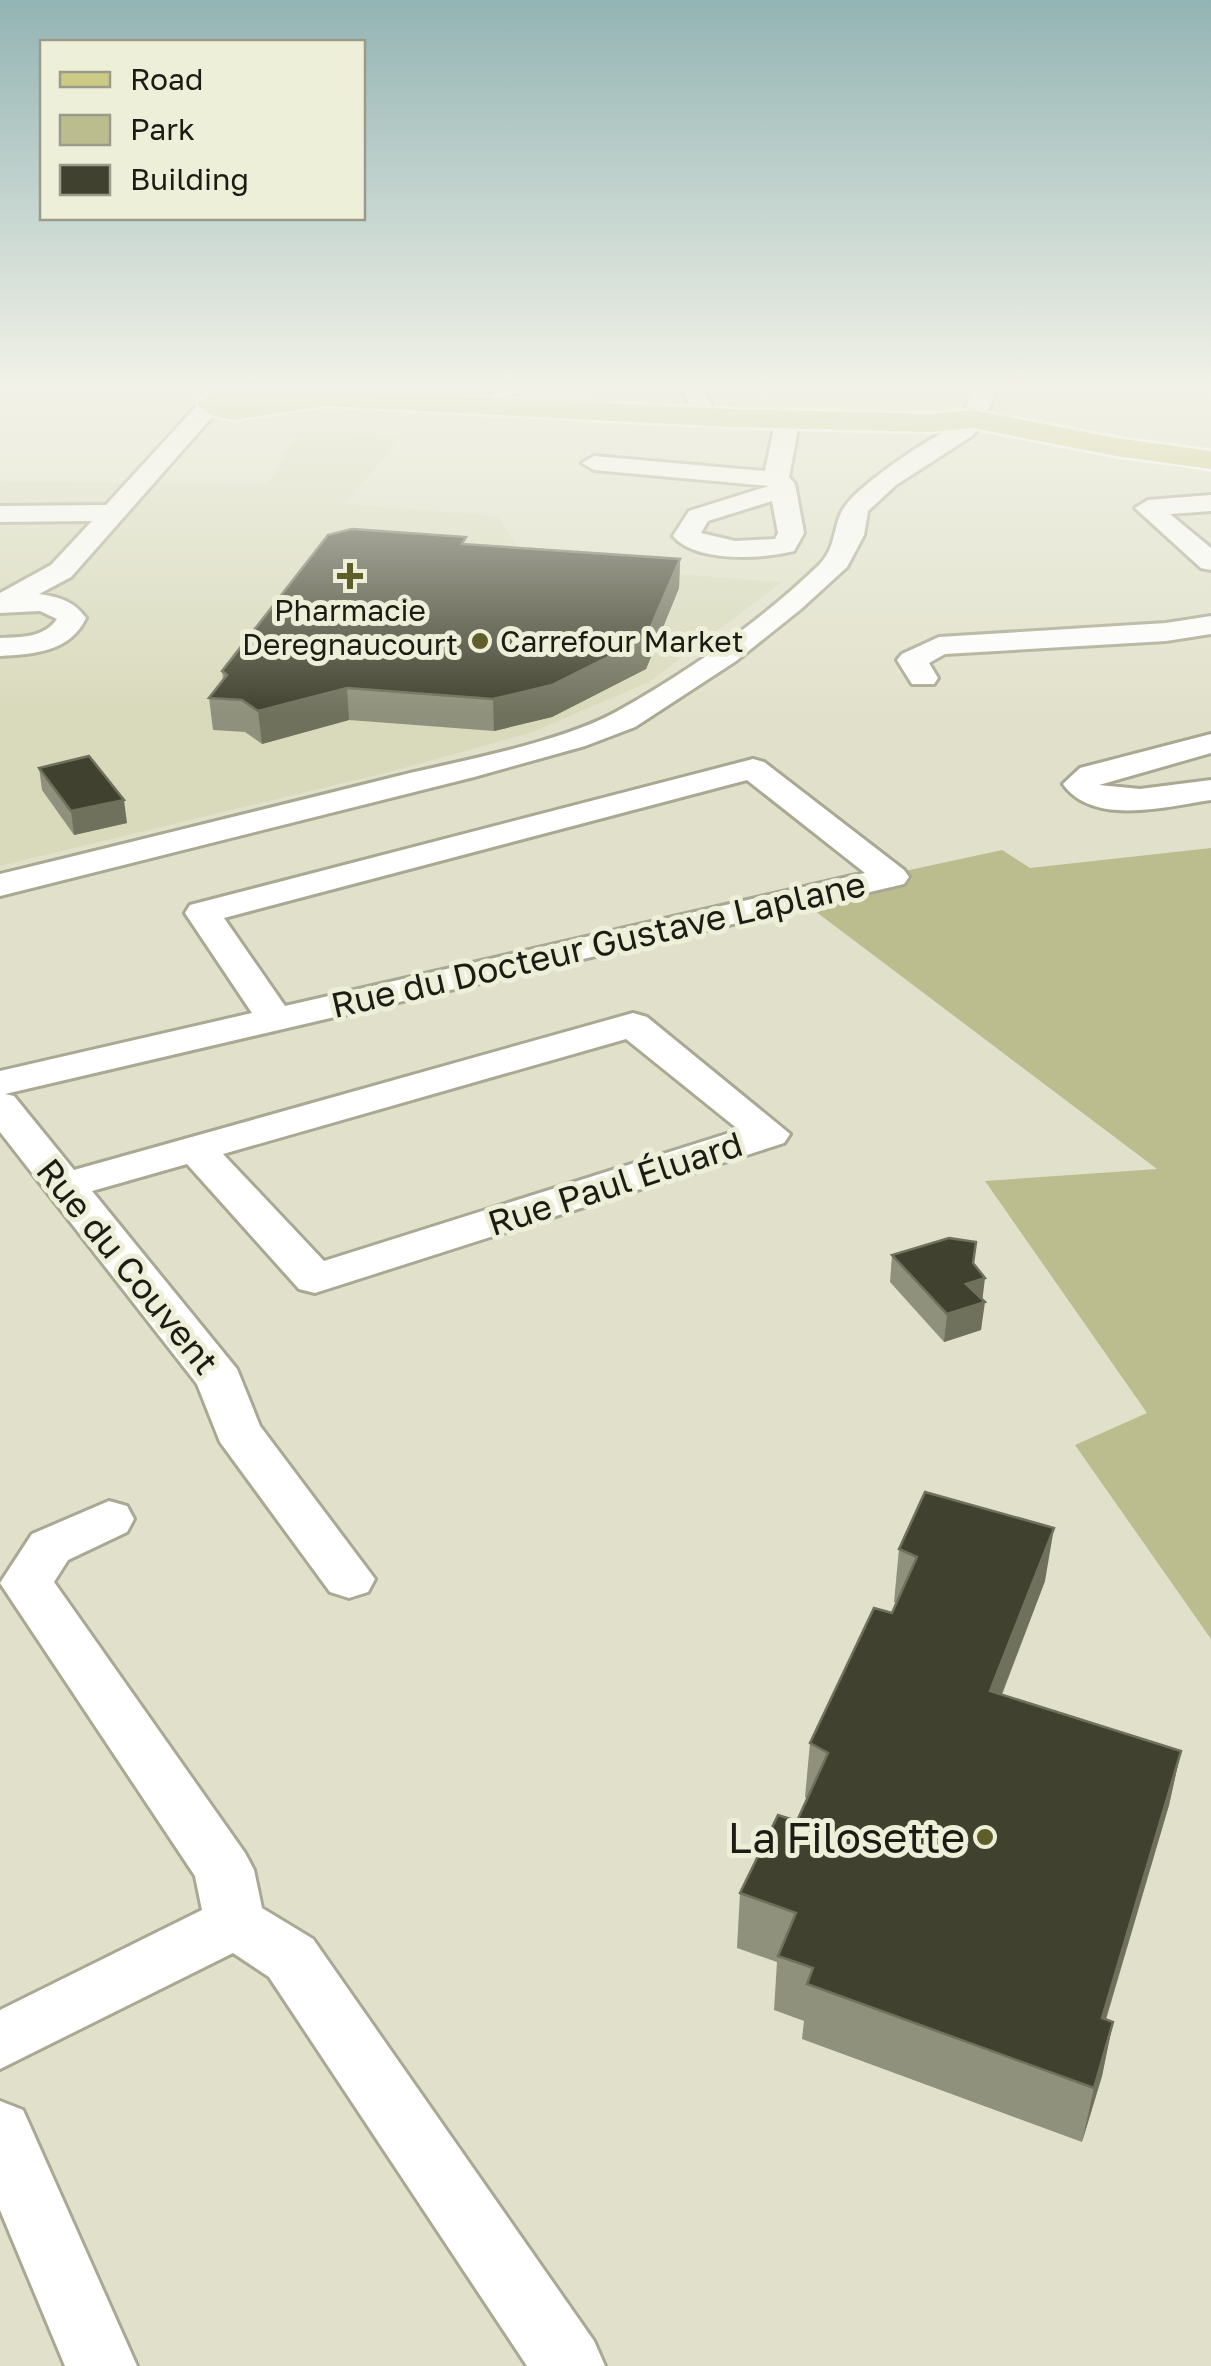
<svg xmlns="http://www.w3.org/2000/svg" width="1211" height="2366" font-family="'Golos Text',sans-serif">
  <style>
    .built { fill: #d9dabc }
    .green { fill: #bcbd8e }
    .lines { fill: none; stroke-linecap: round; stroke-linejoin: round }
    .minor-casing { stroke: #a9a993; stroke-width: 6 }
    .major-casing { stroke: #fff; stroke-width: 5 }
    .minor { fill: #fff; fill-rule: evenodd }
    .major { fill: #cccb85; fill-rule: evenodd }
    .wall { fill: #90917c }
    .shaded-wall { fill: #70715d }
    .building { fill: #40412e; stroke: #70715d; stroke-width: 2.5 }
    .poi-dot { fill: #5f5e2b; stroke: #eeefd8; stroke-width: 4 }
    .labels { text-anchor: middle; dominant-baseline: central; stroke-width: 10; stroke-linejoin: round; paint-order: stroke }
    .far-poi-label { font-size: 30px; fill: #1c1c14; stroke: #eeefd8 }
    .street-label { font-size: 35px; fill: #1c1c14; stroke: #eeefd8 }
    .near-poi-label { font-size: 42px; fill: #1c1c14; stroke: #eeefd8; text-anchor: end }
  </style>
  <rect width="100%" height="100%" fill="#e1e1cb"/>
  <path class="built" d="M 301,430 L 401,436 L 346,504 L 498,516 L 528,563 L 782,582 L 649,682 L 530,733 L 393,771 L 0,866 L 0,481 L 267,485 Z"/>
  <path class="green" d="M 1211,848 L 1211,1639 L 1075,1445 L 1147,1413 L 985,1181 L 1157,1169 L 807,905 L 912,879 L 905,871 L 1002,850 L 1030,868 Z"/>
  <g class="lines">
    <defs>
      <path id="minor" d="M 487,383 L 509,383 L 520,406 L 516,411 L 500,411 Z
        M 679,383 L 701,383 L 717,416 L 713,421 L 697,421 Z
        M 977,383 L 999,383 L 985,419 L 973,426 L 961,419 Z
        M 212,396 L 220,398 L 224,403 L 220,408 L 71,577 L 39,594 C 59,597 74,601 86,618 C 70,652 34,654 0,656 L 0,638 C 22,637 44,638 57,619 L 40,611 L 0,613 L 0,593 L 51,565 L 92,521 L 0,522 L 0,506 L 106,505 L 204,398 Z
        M 788,411 L 800,418 L 789,477 L 795,484 L 804,533 L 794,551 C 762,559 696,563 673,536 L 689,511 L 769,486 L 594,470 L 582,463 L 594,456 L 765,471 L 776,418 ZM 772,501 L 778,533 L 775,539 L 735,541 L 701,533 L 708,521 Z
        M 964,424 L 972,426 L 976,431 L 972,436 L 896,485 L 868,511 L 864,535 L 847,567 L 801,609 L 736,661 L 635,727 L 585,746 L 474,777 L 0,896 L 0,874 C 133,842 265,809 398,776 C 463,760 559,743 616,712 C 687,672 760,622 819,565 C 838,546 832,523 846,505 C 862,483 938,430 964,424 Z
        M 1211,495 L 1211,511 L 1170,514 L 1211,548 L 1211,570 L 1201,568 L 1135,508 L 1148,500 Z
        M 1211,616 L 1211,634 L 1166,641 L 945,654 L 929,663 L 938,678 L 934,684 L 912,684 L 897,660 L 902,654 L 939,637 L 1166,623 Z
        M 1211,734 L 1211,753 L 1099,785 L 1140,789 L 1211,780 L 1211,800 C 1168,806 1093,827 1063,784 L 1080,768 Z
        M 753,759 L 764,762 L 904,870 L 909,877 L 904,884 L 5,1094 L 14,1096 L 74,1170 L 633,1013 L 647,1017 L 790,1134 L 784,1143 L 315,1293 L 299,1289 L 187,1164 L 92,1191 L 237,1369 L 260,1426 L 375,1579 L 368,1592 L 349,1598 L 330,1592 L 220,1442 L 197,1384 L 0,1132 L 0,1071 L 252,1013 L 185,913 L 190,905 ZM 747,780 L 865,873 L 285,1006 L 224,918 ZM 626,1039 L 739,1130 L 324,1261 L 223,1154 Z
        M 109,1501 L 127,1506 L 134,1519 L 127,1532 L 68,1560 L 54,1582 L 245,1853 L 254,1870 L 262,1908 L 313,1939 L 594,2341 L 605,2366 L 527,2366 L 269,1977 L 233,1953 L 0,2069 L 0,2010 L 202,1910 L 195,1876 L 0,1583 L 32,1534 Z
        M 0,2101 L 23,2110 L 137,2366 L 65,2366 L 0,2210 Z"/>
      <path id="major" d="M 238,386 L 732,409 L 929,414 L 973,410 L 1116,438 L 1211,451 L 1211,469 L 1116,456 L 973,428 L 929,432 L 732,427 L 326,406 L 233,420 L 210,415 L 197,403 L 212,392 Z"/>
    </defs>
    <use href="#minor" class="minor-casing"/>
    <use href="#major" class="major-casing"/>
    <use href="#minor" class="minor"/>
    <use href="#major" class="major"/>
  </g>
  <path class="wall" d="M 466,544 L 680,559 L 679,588 L 646,669 L 552,717 L 494,731 L 349,720 L 262,744 L 245,732 L 213,730 L 209,698 L 223,680 L 222,671 Z
    M 39,768 L 127,823 L 74,835 L 42,790 Z
    M 892,1255 L 973,1263 L 983,1300 L 981,1330 L 944,1342 L 890,1282 Z
    M 899,1549 L 1045,1581 L 1002,1695 L 1181,1751 L 1169,1805 L 1106,2020 L 1113,2022 L 1102,2076 L 1082,2142 L 802,2039 L 804,2021 L 774,2010 L 777,1962 L 737,1948 L 740,1893 L 797,1821 L 808,1799 L 805,1797 L 810,1743 L 892,1613 L 896,1603 L 894,1602 Z"/>
  <path class="shaded-wall" d="M 680,559 L 679,588 L 646,669 L 552,717 L 494,731 L 493,699 Z
    M 347,688 L 349,720 L 262,744 L 258,711 Z
    M 124,800 L 127,823 L 74,835 L 71,811 Z
    M 985,1278 L 982,1303 L 985,1302 L 981,1330 L 944,1342 L 947,1314 L 966,1284 Z
    M 1054,1528 L 1045,1581 L 982,1745 L 990,1691 Z
    M 1181,1751 L 1169,1805 L 1090,2072 L 1102,2018 Z
    M 1113,2022 L 1102,2076 L 1082,2142 L 1094,2088 Z"/>
  <path class="building" d="M 352,529 L 466,537 L 462,544 L 680,559 L 646,638 L 552,685 L 493,699 L 347,688 L 258,711 L 242,700 L 209,698 L 227,675 L 222,671 L 328,535 Z
    M 89,756 L 124,800 L 71,811 L 39,768 Z
    M 949,1238 L 976,1242 L 973,1263 L 985,1278 L 966,1284 L 985,1302 L 947,1314 L 892,1255 Z
    M 925,1492 L 1054,1528 L 990,1691 L 1181,1751 L 1102,2018 L 1113,2022 L 1094,2088 L 807,1984 L 813,1968 L 778,1956 L 796,1913 L 740,1893 L 778,1815 L 797,1821 L 828,1753 L 810,1743 L 874,1608 L 892,1613 L 917,1557 L 899,1549 Z"/>
  <linearGradient id="sky" x2="0" y2="1"><stop stop-color="#93b4b4"/><stop offset="0.54" stop-color="#f2f2e8"/><stop offset="1" stop-color="#f2f2e8" stop-opacity="0"/></linearGradient>
  <rect width="1211" height="715" fill="url(#sky)"/>
  <g class="poi-dot">
    <path d="M345 561h10v10h10v10h-10v10h-10v-10h-10v-10h10z"/>
    <circle cx="480" cy="641" r="10"/>
    <circle cx="985" cy="1837" r="10"/>
  </g>
  <g class="labels">
    <g class="far-poi-label">
      <text x="350" y="610">Pharmacie<tspan x="350" dy="34">Deregnaucourt</tspan></text>
      <text x="500" y="641" text-anchor="start">Carrefour Market</text>
    </g>
    <g class="street-label">
      <text transform="translate(598 944) rotate(-13)">Rue du Docteur Gustave Laplane</text>
      <text transform="translate(615 1183) rotate(-18)">Rue Paul Éluard</text>
      <text transform="translate(128 1266) rotate(51)">Rue du Couvent</text>
    </g>
    <g class="near-poi-label">
      <text x="965" y="1837">La Filosette</text>
    </g>
  </g>
  <rect x="40" y="40" width="325" height="180" fill="#eeefd8" stroke="#9a9b8a" stroke-width="2.5"/>
  <rect x="60" y="72" width="50" height="15" fill="#cccb85" stroke="#9a9b8a" stroke-width="2.5"/>
  <text x="130" y="90" font-size="30" fill="#1c1c14">Road</text>
  <rect x="60" y="115" width="50" height="30" fill="#bcbd8e" stroke="#9a9b8a" stroke-width="2.5"/>
  <text x="130" y="140" font-size="30" fill="#1c1c14">Park</text>
  <rect x="60" y="165" width="50" height="30" fill="#40412e" stroke="#9a9b8a" stroke-width="2.5"/>
  <text x="130" y="190" font-size="30" fill="#1c1c14">Building</text>
</svg>
